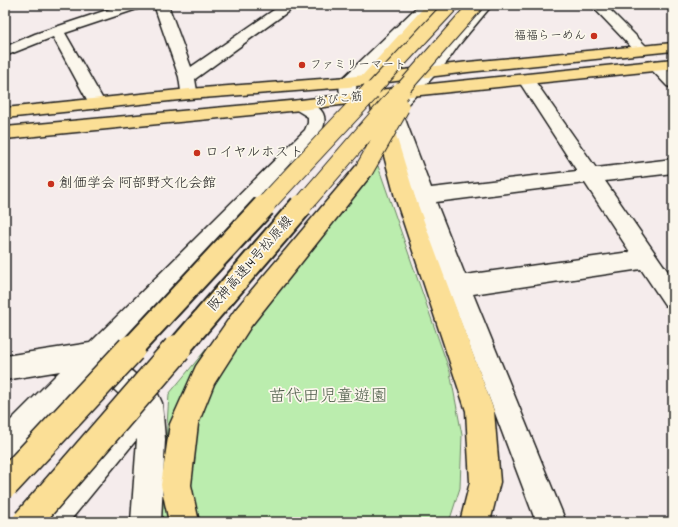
<svg xmlns="http://www.w3.org/2000/svg" width="678" height="527" font-family="Dekko,'Klee One',sans-serif">
  <style>
    .green { fill: #bbedae; stroke: #6c8465 }
    .lines { fill: none; stroke-linecap: round; stroke-linejoin: round }
    .minor-casing { stroke: #1c1c1c; stroke-width: 3 }
    .major-casing { stroke: #1c1c1c; stroke-width: 3 }
    .highway-casing { stroke: #1c1c1c; stroke-width: 3 }
    .minor { fill: #fbf7ec; fill-rule: evenodd }
    .major { fill: #fbdf96; fill-rule: evenodd }
    .highway { fill: #fbdf96; fill-rule: evenodd }
    .highway-bridge-far3-casing { stroke: #1c1c1c; stroke-width: 16; stroke-linecap: butt }
    .highway-bridge-far2-casing { stroke: #1c1c1c; stroke-width: 20; stroke-linecap: butt }
    .highway-bridge-far1-casing { stroke: #1c1c1c; stroke-width: 26; stroke-linecap: butt }
    .highway-bridge-casing { stroke: #1c1c1c; stroke-width: 31; stroke-linecap: butt }
    .highway-bridge-far3 { stroke: #fbdf96; stroke-width: 14 }
    .highway-bridge-far2 { stroke: #fbdf96; stroke-width: 18 }
    .highway-bridge-far1 { stroke: #fbdf96; stroke-width: 22 }
    .highway-bridge { stroke: #fbdf96; stroke-width: 28 }
    .poi-dot { fill: #c8321e; stroke: #fbf7ec; stroke-width: 1.5 }
    .labels { text-anchor: middle; dominant-baseline: central; stroke-width: 3.5; stroke-linejoin: round; paint-order: stroke }
    .far-poi-label { font-size: 12px; fill: #1c1c1c; stroke: #fbf7ec; text-anchor: end }
    .far-street-label { font-size: 12px; fill: #1c1c1c; stroke: #fbf7ec }
    .poi-label { font-size: 14px; fill: #1c1c1c; stroke: #fbf7ec; text-anchor: start }
    .street-label { font-size: 14px; fill: #1c1c1c; stroke: #fbf7ec }
    .near-park-label { font-size: 17px; fill: #4c5b48; stroke: #fbf7ec }
  </style>
  <rect width="100%" height="100%" fill="#f5ecec"/>
  <filter id="ink" filterUnits="userSpaceOnUse"><feTurbulence type="fractalNoise" baseFrequency=".025" numOctaves="2"/><feDisplacementMap in="SourceGraphic" scale="8" xChannelSelector="R" yChannelSelector="G"/><feConvolveMatrix kernelMatrix="1 2 1 2 8 2 1 2 1" color-interpolation-filters="sRGB"/></filter>
  <g filter="url(#ink)">
    <path class="green" d="M 378,166 L 450,372 L 462,435 L 460,488 L 449,522 L 161,522 L 169,394 L 354,171 Z"/>
    <g class="lines">
      <defs>
        <path id="minor" d="M 122,5 L 142,5 L 140,8 L 65,33 L 105,103 L 103,107 L 97,108 L 91,107 L 53,37 L 5,56 L 5,47 L 35,34 Z
          M 154,5 L 168,5 L 191,67 L 281,5 L 297,5 L 195,79 L 197,91 L 195,94 L 189,96 L 183,94 L 181,91 L 179,77 Z
          M 419,5 L 433,5 L 356,83 L 357,100 L 355,104 L 349,105 L 343,104 C 339,98 338,85 342,79 Z
          M 478,5 L 492,5 L 458,46 L 447,62 L 403,109 L 405,119 L 431,188 L 577,171 L 518,80 L 520,77 L 526,75 L 532,77 L 596,168 L 673,159 L 673,173 L 605,181 L 673,279 L 673,308 L 665,305 L 641,269 L 473,294 L 566,522 L 536,522 L 426,230 L 387,119 L 386,108 L 388,104 L 437,56 L 448,40 ZM 585,183 L 630,252 L 465,275 L 436,202 Z
          M 591,5 L 605,5 L 647,47 L 649,50 L 647,53 L 642,54 L 637,53 Z
          M 656,61 L 661,63 L 673,74 L 673,88 L 667,86 L 648,66 L 651,63 Z
          M 301,100 C 324,106 331,117 318,138 L 112,354 L 158,394 L 162,403 L 165,439 L 161,522 L 131,522 L 137,439 L 69,522 L 34,522 L 38,511 L 130,404 L 95,372 L 15,456 L 5,460 L 5,426 L 60,371 L 5,380 L 5,356 L 90,343 L 305,130 L 308,123 L 308,117 L 295,109 L 293,105 L 295,101 Z"/>
        <path id="major" d="M 673,43 L 673,51 L 468,72 L 348,87 L 189,99 L 5,118 L 5,108 L 189,89 L 348,77 L 468,62 Z
          M 673,59 L 673,69 L 411,96 L 301,110 L 5,139 L 5,127 L 301,100 L 411,86 Z"/>
        <path id="highway" d="M 426,5 L 440,5 L 374,82 L 368,84 L 362,82 L 360,79 L 362,76 Z
          M 376,91 L 382,92 L 384,96 L 415,197 L 494,411 L 500,482 L 490,522 L 460,522 L 470,482 L 466,411 L 395,197 L 368,96 L 370,92 Z
          M 364,163 L 371,165 L 373,170 L 371,175 L 251,326 L 214,384 L 198,424 L 191,485 L 199,522 L 169,522 L 161,485 L 170,424 L 196,366 L 235,310 L 357,165 Z"/>
      </defs>
      <use href="#minor" class="minor-casing"/>
      <use href="#major" class="major-casing"/>
      <use href="#highway" class="highway-casing"/>
      <use href="#minor" class="minor"/>
      <use href="#major" class="major"/>
      <use href="#highway" class="highway"/>
      <defs>
        <path id="highway-bridge-far3" d="M 370,92 L 451,5
          M 400,92 L 476,5"/>
        <path id="highway-bridge-far2" d="M 364,170 L 400,107
          M 263,207 L 371,91
          M 301,207 L 401,91"/>
        <path id="highway-bridge-far1" d="M 130,350 L 264,206
          M 177,350 L 301,206"/>
        <path id="highway-bridge" d="M 5,484 L 131,349
          M 27,522 L 177,349"/>
      </defs>
      <use href="#highway-bridge-far3" class="highway-bridge-far3-casing"/>
      <use href="#highway-bridge-far2" class="highway-bridge-far2-casing"/>
      <use href="#highway-bridge-far1" class="highway-bridge-far1-casing"/>
      <use href="#highway-bridge" class="highway-bridge-casing"/>
      <use href="#highway-bridge-far3" class="highway-bridge-far3"/>
      <use href="#highway-bridge-far2" class="highway-bridge-far2"/>
      <use href="#highway-bridge-far1" class="highway-bridge-far1"/>
      <use href="#highway-bridge" class="highway-bridge"/>
    </g>
  </g>
  <g class="poi-dot">
    <circle cx="594" cy="36" r="4"/>
    <circle cx="302" cy="65" r="4"/>
    <circle cx="197" cy="153" r="4"/>
    <circle cx="51" cy="184" r="4"/>
  </g>
  <g class="labels">
    <g class="far-poi-label">
      <text x="586" y="36">福福らーめん</text>
      <text x="310" y="65" text-anchor="start">ファミリーマート</text>
    </g>
    <g class="far-street-label">
      <text transform="translate(339 100) rotate(-7)">あびこ筋</text>
    </g>
    <g class="poi-label">
      <text x="205" y="153">ロイヤルホスト</text>
      <text x="59" y="184">創価学会 阿部野文化会館</text>
    </g>
    <g class="street-label">
      <text transform="translate(251 264) rotate(-49)">阪神高速14号松原線</text>
    </g>
    <g class="near-park-label">
      <text x="328" y="398">苗代田児童遊園</text>
    </g>
  </g>
  <rect width="678" height="527" fill="none" stroke="#fbf7ec" stroke-width="20"/>
  <rect x="10" y="10" width="658" height="507" fill="none" stroke="#1c1c1c" stroke-width="1.5" filter="url(#ink)"/>
</svg>
